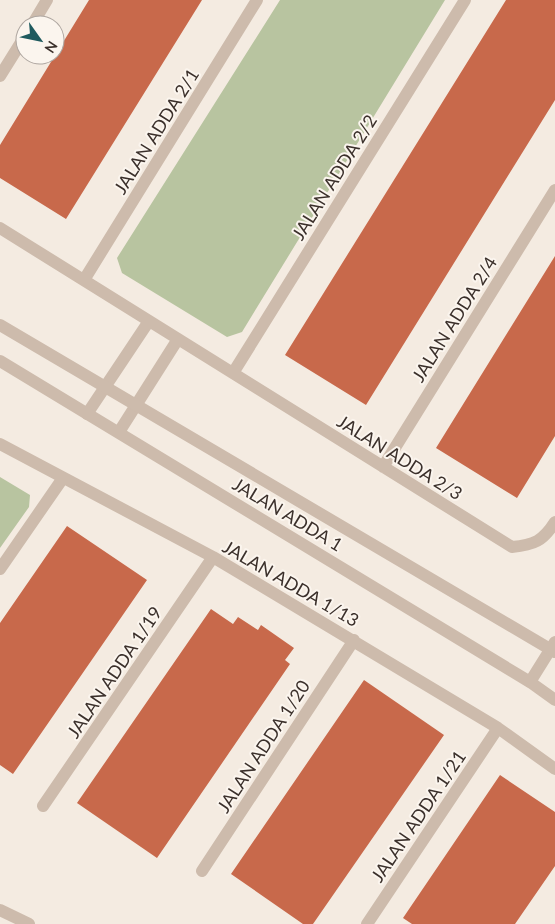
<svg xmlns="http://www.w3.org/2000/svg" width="555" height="924" font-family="Lato,sans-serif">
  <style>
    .green { fill: #b8c4a0 }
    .building { fill: #c8694b }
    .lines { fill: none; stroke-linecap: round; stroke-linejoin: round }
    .minor { stroke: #cdbbac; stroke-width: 12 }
    .tertiary { stroke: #cdbbac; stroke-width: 12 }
    .labels { text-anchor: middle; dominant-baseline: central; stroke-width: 4; stroke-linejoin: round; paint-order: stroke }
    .street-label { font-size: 18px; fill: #3b302b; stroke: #fbf5ee }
  </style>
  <rect width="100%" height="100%" fill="#f4ebe1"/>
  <path class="green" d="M 280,0 L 445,0 L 242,332 L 227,337 L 122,273 L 117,258 Z
    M 0,477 L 30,495 L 29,507 L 0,548 Z"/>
  <path class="building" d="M 89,0 L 202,0 L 66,219 L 0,178 L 0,145 Z
    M 506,0 L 555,0 L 555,100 L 366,405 L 285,355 Z
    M 555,256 L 555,436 L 517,498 L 436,448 Z
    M 67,526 L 147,580 L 13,774 L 0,765 L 0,623 Z
    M 211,609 L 233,624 L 238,617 L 258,630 L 261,625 L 294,648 L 285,660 L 290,664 L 157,858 L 77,803 Z
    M 364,680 L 444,735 L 313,924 L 303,924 L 231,874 Z
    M 500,775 L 555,812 L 555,866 L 515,924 L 412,924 L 403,918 Z"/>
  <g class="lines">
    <path class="minor" d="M 32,25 L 47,0
      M 0,76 L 25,36
      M 0,228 L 512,547 C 534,545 543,541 555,522
      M 84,280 L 257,0
      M 233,373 L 465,0
      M 87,414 L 149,321
      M 119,432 L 178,339
      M 0,444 L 213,557 L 498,728 L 555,769
      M 383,467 L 555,190
      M 0,569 L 63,478
      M 530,682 L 555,642
      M 43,806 L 213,557
      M 202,871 L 354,640
      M 0,910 L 29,924
      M 367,924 L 498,728"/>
    <path class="tertiary" d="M 0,325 L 555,652
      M 0,361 L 530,682 L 555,700"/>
  </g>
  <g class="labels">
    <g class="street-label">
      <text transform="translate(156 131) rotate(-58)">JALAN ADDA 2/1</text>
      <text transform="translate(334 177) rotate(-58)">JALAN ADDA 2/2</text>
      <text transform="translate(454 319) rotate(-58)">JALAN ADDA 2/4</text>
      <text transform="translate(400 457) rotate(32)">JALAN ADDA 2/3</text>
      <text transform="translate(288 514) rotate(31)">JALAN ADDA 1</text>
      <text transform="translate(291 583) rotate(30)">JALAN ADDA 1/13</text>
      <text transform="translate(114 672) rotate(-56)">JALAN ADDA 1/19</text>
      <text transform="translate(263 746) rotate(-57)">JALAN ADDA 1/20</text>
      <text transform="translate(418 816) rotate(-56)">JALAN ADDA 1/21</text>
    </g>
  </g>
  <g transform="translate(40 40) rotate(123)"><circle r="24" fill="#fbf5ee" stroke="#aea6a0"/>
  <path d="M0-4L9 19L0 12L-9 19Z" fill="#1f5a5e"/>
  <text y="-8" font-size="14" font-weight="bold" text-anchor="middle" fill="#3b302b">N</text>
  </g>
</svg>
